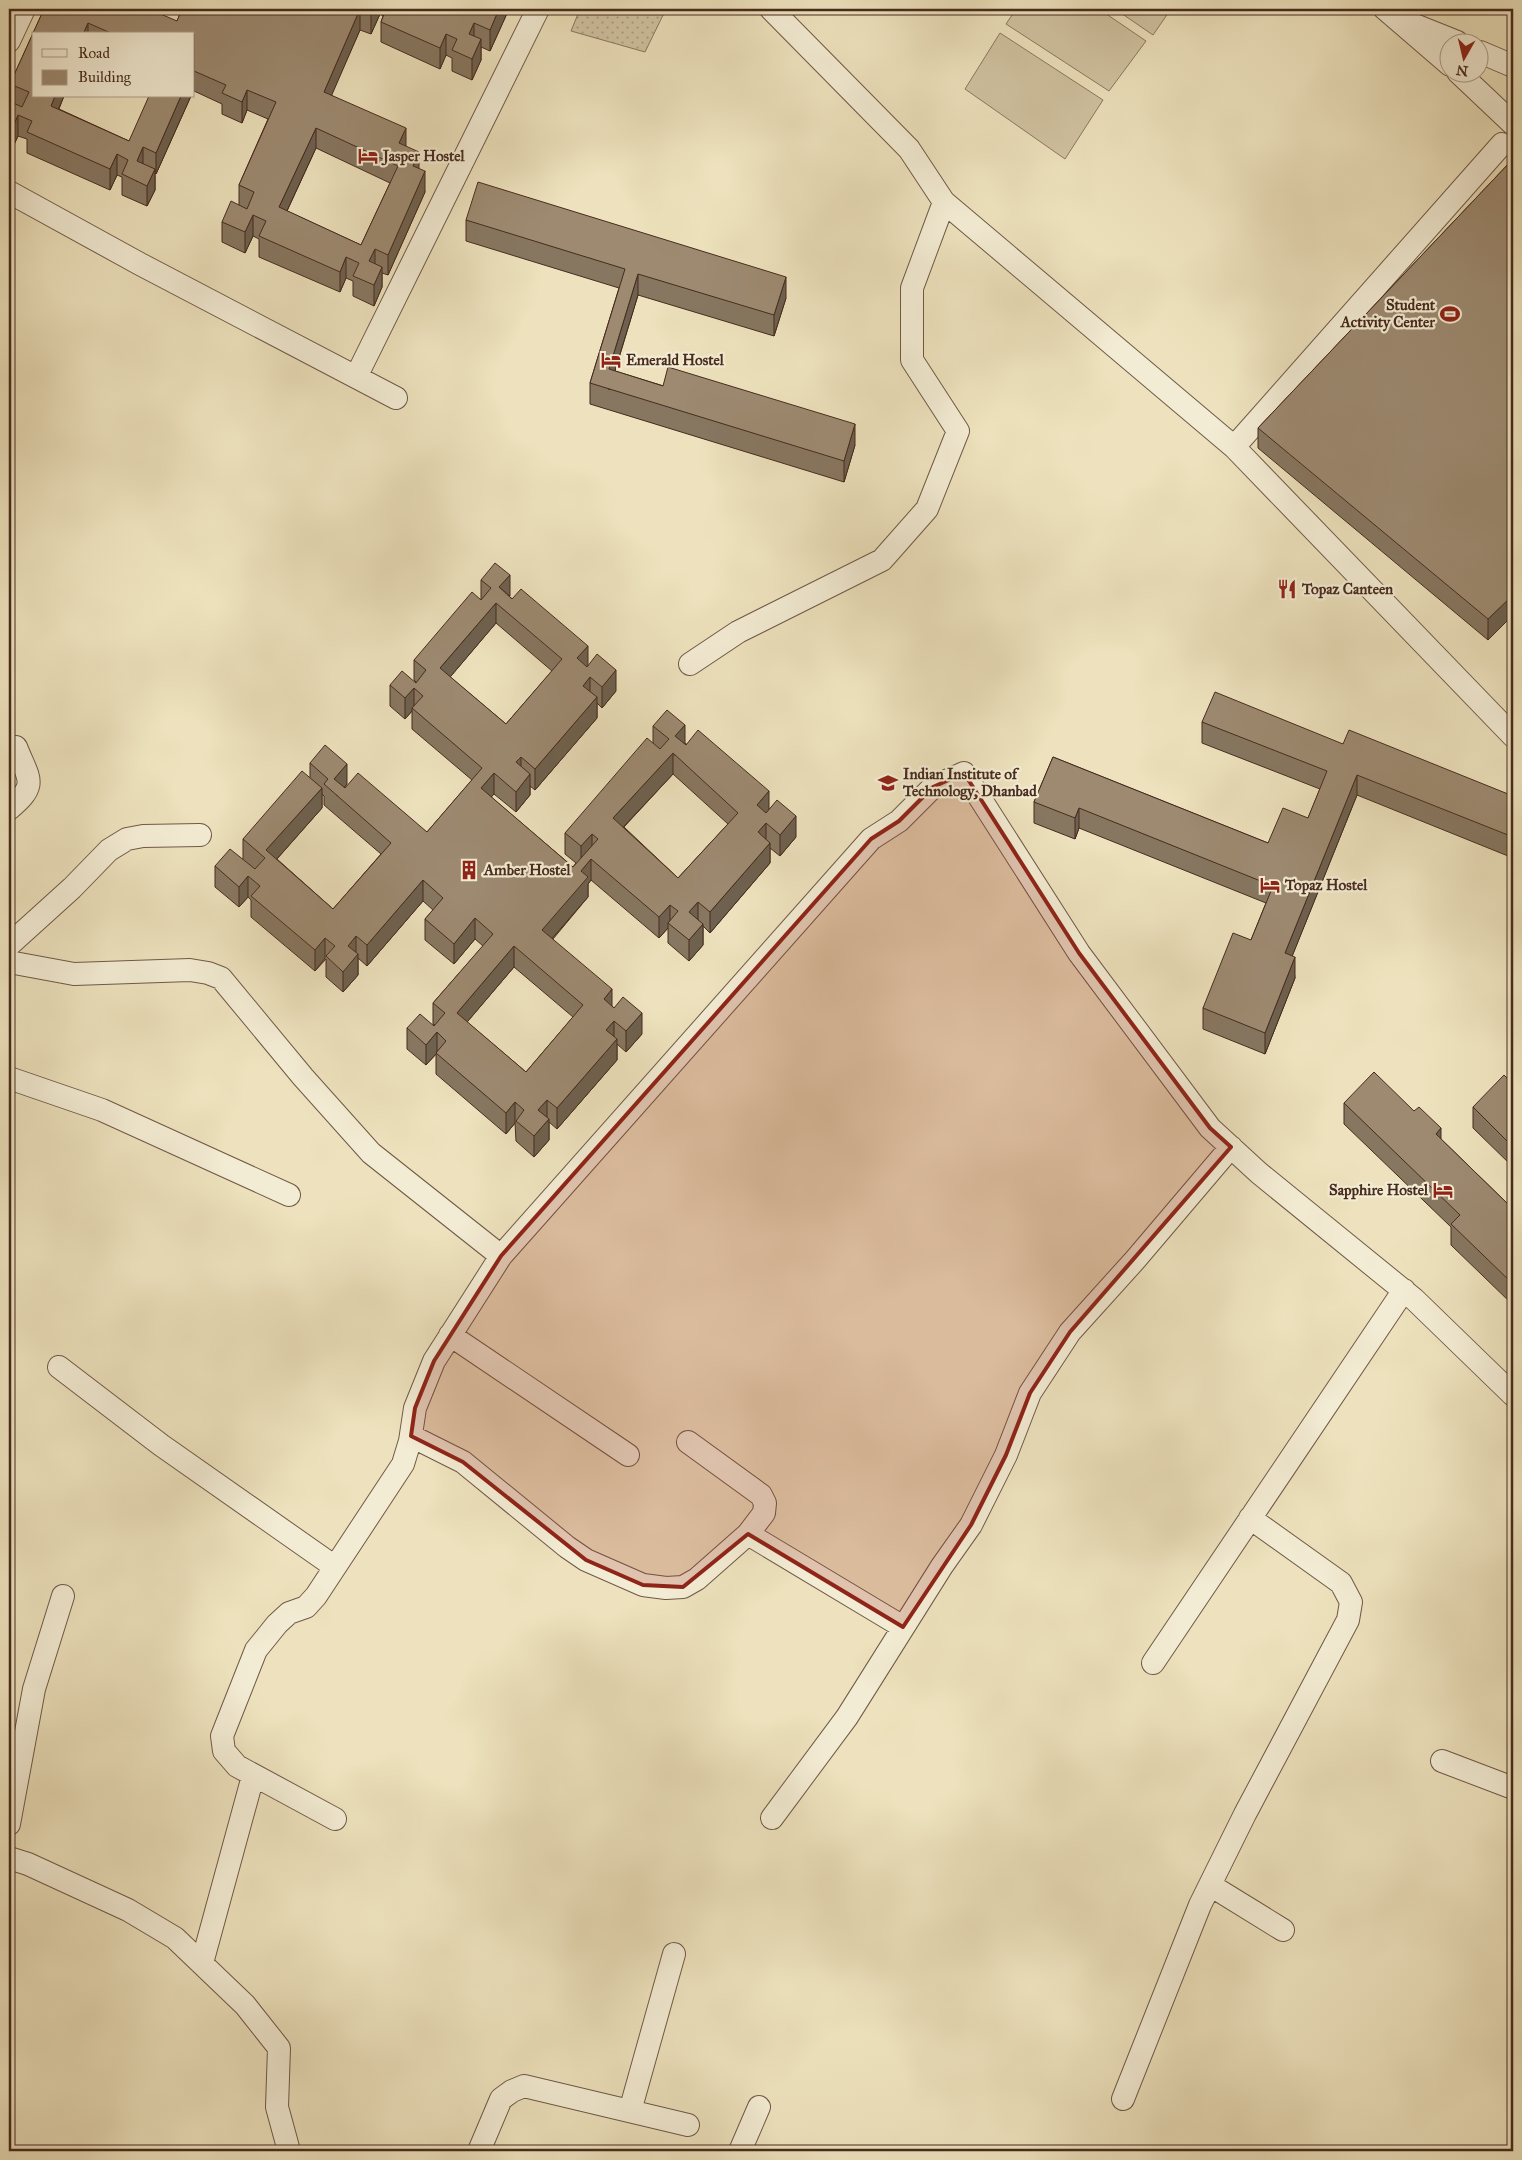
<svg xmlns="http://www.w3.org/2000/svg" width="1522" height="2160" font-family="'IM FELL Great Primer',serif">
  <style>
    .grass { fill: #d1c3a2; stroke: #8c7760 }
    .park { fill: url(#park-dots); stroke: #8c7760 }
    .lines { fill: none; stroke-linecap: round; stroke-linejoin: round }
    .street-casing { stroke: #705946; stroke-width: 24 }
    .street { stroke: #f3ecd4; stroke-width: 22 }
    .wall { fill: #877761; stroke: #472b1e; fill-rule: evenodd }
    .shaded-wall { fill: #6e614f; stroke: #472b1e }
    .building { fill: #9d8a71; stroke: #472b1e; fill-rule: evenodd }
    .marked { fill: #8f2418; fill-opacity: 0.2; stroke: #8f2418; stroke-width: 4; stroke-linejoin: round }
    .labels { text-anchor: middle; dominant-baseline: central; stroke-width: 4.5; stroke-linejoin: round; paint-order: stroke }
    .poi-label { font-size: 15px; font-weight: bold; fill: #472b1e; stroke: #f3ecd4; text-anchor: start }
  </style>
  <defs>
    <pattern id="park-dots" width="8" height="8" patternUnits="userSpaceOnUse" patternTransform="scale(1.25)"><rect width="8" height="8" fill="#d1c3a2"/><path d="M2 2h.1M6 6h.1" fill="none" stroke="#ab9f83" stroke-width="1.8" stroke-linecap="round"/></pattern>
  </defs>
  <rect width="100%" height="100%" fill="#ede2bd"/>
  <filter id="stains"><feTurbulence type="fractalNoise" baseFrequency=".004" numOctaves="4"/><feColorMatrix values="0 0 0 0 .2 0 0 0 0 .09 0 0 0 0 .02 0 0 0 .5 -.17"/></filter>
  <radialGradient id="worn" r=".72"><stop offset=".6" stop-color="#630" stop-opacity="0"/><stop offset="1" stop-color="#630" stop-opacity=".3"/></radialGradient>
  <path class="grass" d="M 1016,9 L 1099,9 L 1146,41 L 1109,91 L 1006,24 Z
    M 1115,9 L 1171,9 L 1153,35 Z
    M 1000,33 L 1103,100 L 1065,159 L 965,89 Z"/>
  <path class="park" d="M 580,9 L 666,9 L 645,52 L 571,31 Z"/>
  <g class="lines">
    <defs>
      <path id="street" d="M 771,9 L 909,149 L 944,202 L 1234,447 L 1513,736
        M 1385,9 L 1450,65
        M 1412,24 L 1457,42
        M 9,41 L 24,9
        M 1480,52 L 1513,66
        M 1458,72 L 1513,124
        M 9,192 L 140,264 L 396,398
        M 356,377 L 538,9
        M 1234,447 L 1502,144
        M 690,664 L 738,632 L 882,560 L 927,509 L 958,431 L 912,360 L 912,288 L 944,202
        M 9,809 C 39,784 29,780 16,747
        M 9,945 L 72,888 L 109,850 L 127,839 L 143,836 L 200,835
        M 9,962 L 74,974 L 190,970 L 208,973 L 221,978 L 303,1077 L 371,1153 L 501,1256
        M 9,1078 L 102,1110 L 289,1195
        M 450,1335 L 628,1455
        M 59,1367 L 161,1445 L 335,1567
        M 411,1436 L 463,1462 L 567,1547 L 586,1560 L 643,1585 L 666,1588 L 683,1587 L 697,1579 L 748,1534 L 764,1513 L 765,1503 L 761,1495 L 688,1442
        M 748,1534 L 903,1627
        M 1153,1663 L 1404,1290
        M 1442,1761 L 1513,1788
        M 772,1818 L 847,1717 L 942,1566 L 971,1525 L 1006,1455 L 1030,1393 L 1070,1332 L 1135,1260 L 1231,1147
        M 335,1819 L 237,1766 L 224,1751 L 222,1736 L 256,1650 L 277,1624 L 289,1613 L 306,1607 L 316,1596 L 403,1464 L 410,1441 L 415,1408 L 434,1361 L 501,1256 L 871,839 L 899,821 L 933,787 L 964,773 L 1079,953 L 1210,1128 L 1259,1173 L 1414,1299 L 1513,1395
        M 9,1824 L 34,1689 L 63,1596
        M 9,1858 L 28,1864 L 128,1910 L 175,1938 L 245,2005 L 279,2048 L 277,2107 L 289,2151
        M 1210,1885 L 1283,1930
        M 202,1963 L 253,1776
        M 1123,2099 L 1200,1905 L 1245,1814 L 1348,1620 L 1351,1602 L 1341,1583 L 1250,1518
        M 630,2111 L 674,1954
        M 479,2151 L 501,2099 L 512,2091 L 524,2086 L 688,2125
        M 740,2151 L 759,2107"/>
    </defs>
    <use href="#street" class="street-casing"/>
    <use href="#street" class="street"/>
  </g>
  <path class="wall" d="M 44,9 L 177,21 L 182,9 L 454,9 L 462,12 L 463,9 L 509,9 L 490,51 L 481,47 L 481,60 L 472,80 L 452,71 L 452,58 L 446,55 L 440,69 L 381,42 L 381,22 L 383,16 L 380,14 L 371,34 L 360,30 L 331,95 L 406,146 L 419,169 L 425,192 L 388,275 L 382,273 L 382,287 L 374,306 L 353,296 L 353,281 L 346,278 L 340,292 L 259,257 L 259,239 L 253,236 L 245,253 L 222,242 L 222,222 L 239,205 L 239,185 L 268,119 L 247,110 L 242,123 L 222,114 L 222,104 L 194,91 L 194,34 L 34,34 L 34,96 L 64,96 L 59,109 L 129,141 L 191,96 L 156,174 L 155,173 L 155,190 L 147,206 L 122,195 L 122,177 L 117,175 L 110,190 L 27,153 L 27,139 L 18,136 L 12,149 L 9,148 L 9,101 L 10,102 L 10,84 ZM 316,148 L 390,183 L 361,245 L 287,211 Z
    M 1513,159 L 1488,640 L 1258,448 L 1258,428 Z
    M 466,220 L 786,298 L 774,336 L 638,295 L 615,371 L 855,445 L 844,482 L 590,404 L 590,383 L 619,288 L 466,241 Z
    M 481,580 L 509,596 L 616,691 L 602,708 L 597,703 L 597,718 L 535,790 L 530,786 L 530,795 L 516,812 L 494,794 L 491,797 L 573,867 L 576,863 L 565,854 L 565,833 L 653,743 L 653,726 L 685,743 L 769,808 L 796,837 L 780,856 L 770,848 L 770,863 L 710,933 L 703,926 L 703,945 L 689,961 L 668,943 L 668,928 L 659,938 L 591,880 L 588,884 L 588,897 L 553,939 L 612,1006 L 642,1034 L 626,1052 L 617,1044 L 617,1060 L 557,1129 L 549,1122 L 549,1140 L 534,1157 L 516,1141 L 515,1123 L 506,1134 L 436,1074 L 436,1054 L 426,1065 L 407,1049 L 407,1028 L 435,1025 L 433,1024 L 433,1003 L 483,946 L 475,939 L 454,964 L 425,940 L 425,919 L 433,910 L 423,901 L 367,966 L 358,958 L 358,975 L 343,992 L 326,977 L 326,959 L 315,971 L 251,917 L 251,900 L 248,897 L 239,907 L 215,887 L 215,866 L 243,859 L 243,839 L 310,777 L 310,763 L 347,784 L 344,788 L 427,832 L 472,780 L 412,729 L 412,711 L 405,719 L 390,706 L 390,685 L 416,683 L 416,682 L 414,680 L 414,660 L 481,599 ZM 496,623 L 552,671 L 506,724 L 450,677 ZM 673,774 L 728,824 L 678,878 L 624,827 ZM 322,794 L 324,796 L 324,805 L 381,854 L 333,909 L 277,859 L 322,808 ZM 514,967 L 573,1017 L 526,1072 L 467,1022 Z
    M 1202,722 L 1343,744 L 1513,796 L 1513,858 L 1357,795 L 1292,956 L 1295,978 L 1265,1054 L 1203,1029 L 1203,1008 L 1251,940 L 1266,903 L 1079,828 L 1075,839 L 1034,823 L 1034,802 L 1053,757 L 1268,843 L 1308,818 L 1320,789 L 1202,743 Z
    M 1513,1084 L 1513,1167 L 1473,1128 L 1473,1107 Z
    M 1344,1103 L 1441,1139 L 1511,1207 L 1513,1205 L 1513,1305 L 1451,1245 L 1451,1227 L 1344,1124 Z"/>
  <path class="shaded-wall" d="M 360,9 L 360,30 L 324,113 L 324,92 Z
    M 373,9 L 380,9 L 380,14 L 371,34 L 371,14 Z
    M 499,9 L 509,9 L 490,51 L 490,30 Z
    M 88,23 L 88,34 L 83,34 Z
    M 474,23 L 474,44 L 469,34 Z
    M 446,34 L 446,55 L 440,69 L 440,48 Z
    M 481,39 L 481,60 L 472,80 L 472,59 Z
    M 247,90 L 247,110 L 242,123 L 242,102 Z
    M 55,96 L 64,96 L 51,126 L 51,106 Z
    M 181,96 L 191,96 L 156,174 L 156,153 Z
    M 18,115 L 18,136 L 12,149 L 12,129 Z
    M 316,128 L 316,148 L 279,228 L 279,207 Z
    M 406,128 L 406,149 L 399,143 Z
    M 143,147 L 143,168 L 137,182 L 137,161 Z
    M 419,152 L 419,172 L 413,166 Z
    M 117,154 L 117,175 L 110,190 L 110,169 Z
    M 155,169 L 155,190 L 147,206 L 147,186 Z
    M 425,171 L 425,192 L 388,275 L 388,255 Z
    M 253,215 L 253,236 L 245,253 L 245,232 Z
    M 375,249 L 375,269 L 369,261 Z
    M 346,257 L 346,278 L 340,292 L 340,272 Z
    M 382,267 L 382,287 L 374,306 L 374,285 Z
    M 638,274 L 638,295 L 609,390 L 609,369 Z
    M 786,277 L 786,298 L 774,336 L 774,315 Z
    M 855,424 L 855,445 L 844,482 L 844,461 Z
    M 510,575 L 510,596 L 499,587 Z
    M 1513,595 L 1513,615 L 1488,640 L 1488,619 Z
    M 496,603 L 496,623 L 440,689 L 440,668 Z
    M 588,646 L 588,666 L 577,679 L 577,658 Z
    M 616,670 L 616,691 L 602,708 L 602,687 Z
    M 590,677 L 590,698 L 583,686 Z
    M 414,688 L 414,709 L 412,708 L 412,711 L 405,719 L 405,698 Z
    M 597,697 L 597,718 L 535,790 L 535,769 Z
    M 685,725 L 685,746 L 675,756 L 675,736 Z
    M 673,753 L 673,774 L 613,838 L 613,818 Z
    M 521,757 L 521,778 L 516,762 Z
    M 347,764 L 347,784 L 337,796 L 334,779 Z
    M 494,773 L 494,794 L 481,809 L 481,788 Z
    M 530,774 L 530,795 L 516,812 L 516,792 Z
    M 1357,775 L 1357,795 L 1285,974 L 1285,953 Z
    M 322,788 L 322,808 L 266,871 L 266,850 Z
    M 769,791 L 769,811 L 757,826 L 757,805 Z
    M 1079,808 L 1079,828 L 1075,839 L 1075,818 Z
    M 796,816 L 796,837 L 780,856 L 780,835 Z
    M 766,823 L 766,844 L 758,832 Z
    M 592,834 L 592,854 L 581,867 L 581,846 Z
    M 770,843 L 770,863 L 710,933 L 710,912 Z
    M 591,859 L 591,880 L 588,884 L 588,897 L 542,950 L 542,930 L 581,871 Z
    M 248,876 L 248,897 L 239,907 L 239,887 Z
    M 423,880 L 423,901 L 367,966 L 367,945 Z
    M 698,902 L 698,922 L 689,912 Z
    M 670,905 L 670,924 L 668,923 L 668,928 L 659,938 L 659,917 Z
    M 475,918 L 475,939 L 454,964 L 454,944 Z
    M 703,924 L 703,945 L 689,961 L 689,940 Z
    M 356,936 L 356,956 L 358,954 L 358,975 L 343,992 L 343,972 L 348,946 Z
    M 325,938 L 325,958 L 315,971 L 315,950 Z
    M 514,946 L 514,967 L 457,1034 L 457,1013 Z
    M 1295,957 L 1295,978 L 1265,1054 L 1265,1033 Z
    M 612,989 L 612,1010 L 604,999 Z
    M 642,1013 L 642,1034 L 626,1052 L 626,1031 Z
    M 614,1021 L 614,1042 L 606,1030 Z
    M 437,1032 L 437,1053 L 426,1065 L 426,1045 Z
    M 617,1039 L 617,1060 L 557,1129 L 557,1108 Z
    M 547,1100 L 547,1120 L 538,1110 Z
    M 515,1102 L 515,1123 L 506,1134 L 506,1113 Z
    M 549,1119 L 549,1140 L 534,1157 L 534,1136 Z
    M 1441,1128 L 1441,1149 L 1436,1134 Z"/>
  <path class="building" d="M 44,9 L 149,9 L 177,21 L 182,9 L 373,9 L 371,14 L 360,9 L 324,92 L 406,128 L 399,143 L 419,152 L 413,166 L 425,171 L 388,255 L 375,249 L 369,261 L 382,267 L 374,285 L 353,276 L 359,263 L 346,257 L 340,272 L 259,236 L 266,221 L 253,215 L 245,232 L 222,222 L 231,201 L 247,209 L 254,192 L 239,185 L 276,102 L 247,90 L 242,102 L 222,93 L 226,85 L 194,71 L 194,34 L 113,34 L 88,23 L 83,34 L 34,34 L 34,96 L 55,96 L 51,106 L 129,141 L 149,96 L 181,96 L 156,153 L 143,147 L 137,161 L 155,169 L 147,186 L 122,174 L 128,160 L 117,154 L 110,169 L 27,132 L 32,121 L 18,115 L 12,129 L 9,127 L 9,101 L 22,107 L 29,92 L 10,84 ZM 316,128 L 398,166 L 361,245 L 279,207 Z
    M 386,9 L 454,9 L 462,12 L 463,9 L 499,9 L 490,30 L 474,23 L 469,34 L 481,39 L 472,59 L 452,50 L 457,39 L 446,34 L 440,48 L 381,22 Z
    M 1513,159 L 1513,595 L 1488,619 L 1258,428 Z
    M 478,182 L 786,277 L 774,315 L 638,274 L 609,369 L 663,386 L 668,367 L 855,424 L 844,461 L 590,383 L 625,269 L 466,220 Z
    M 495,563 L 510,575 L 499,587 L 512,599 L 521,589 L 588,646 L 577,658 L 587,667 L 597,654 L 616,670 L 602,687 L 590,677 L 583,686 L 597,697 L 535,769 L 521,757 L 516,762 L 530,774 L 516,792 L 494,773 L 481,788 L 573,867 L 598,839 L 592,834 L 581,846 L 565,833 L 647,738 L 660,749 L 669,739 L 653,726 L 667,710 L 685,725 L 675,736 L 686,745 L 698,730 L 769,791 L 757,805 L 766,813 L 777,800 L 796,816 L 780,835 L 766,823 L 758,832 L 770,843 L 710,912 L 698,902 L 689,912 L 703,924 L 689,940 L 668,923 L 678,911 L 670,905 L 659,917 L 591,859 L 581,871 L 588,877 L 542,930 L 612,989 L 604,999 L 614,1008 L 623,997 L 642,1013 L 626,1031 L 614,1021 L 606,1030 L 617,1039 L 557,1108 L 547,1100 L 538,1110 L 549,1119 L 534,1136 L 516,1121 L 524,1110 L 515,1102 L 506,1113 L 436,1053 L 446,1041 L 437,1032 L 426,1045 L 407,1028 L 420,1014 L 434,1026 L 445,1013 L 433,1003 L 493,934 L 475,918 L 454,944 L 425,919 L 443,898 L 423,880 L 367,945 L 356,936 L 348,946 L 358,954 L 343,972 L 326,956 L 335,946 L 325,938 L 315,950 L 251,896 L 260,886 L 248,876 L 239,887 L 215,866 L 230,849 L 255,869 L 265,858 L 243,839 L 302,771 L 322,788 L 266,850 L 333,909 L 391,843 L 324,784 L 328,779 L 310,763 L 325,745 L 347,764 L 334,779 L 345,788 L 358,773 L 427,832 L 482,768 L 412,708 L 423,696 L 414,688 L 405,698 L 390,685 L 402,671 L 416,683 L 426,670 L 414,660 L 472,592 L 481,600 L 491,588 L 481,580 ZM 496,603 L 562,659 L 506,724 L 440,668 ZM 673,753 L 738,813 L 678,878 L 613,818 ZM 514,946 L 583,1005 L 526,1072 L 457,1013 Z
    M 1215,692 L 1343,744 L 1349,730 L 1513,796 L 1513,837 L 1357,775 L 1285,953 L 1295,957 L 1265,1033 L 1203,1008 L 1233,933 L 1251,940 L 1273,886 L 1079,808 L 1075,818 L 1034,802 L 1053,757 L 1268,843 L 1283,808 L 1308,818 L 1327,771 L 1202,722 Z
    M 1374,1072 L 1414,1111 L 1419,1107 L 1441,1128 L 1436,1134 L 1511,1207 L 1513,1205 L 1513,1284 L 1451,1224 L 1460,1215 L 1344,1103 Z
    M 1504,1075 L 1513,1084 L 1513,1147 L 1473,1107 Z"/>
  <path class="marked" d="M 964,773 L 1079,953 L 1210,1128 L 1231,1147 L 1070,1332 L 1030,1393 L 1006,1455 L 971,1525 L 903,1627 L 748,1534 L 683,1587 L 643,1585 L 586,1560 L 463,1462 L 411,1436 L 415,1408 L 434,1361 L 501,1256 L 871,839 L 899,821 L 933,787 Z"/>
  <defs>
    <symbol id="hotel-bare" viewBox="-9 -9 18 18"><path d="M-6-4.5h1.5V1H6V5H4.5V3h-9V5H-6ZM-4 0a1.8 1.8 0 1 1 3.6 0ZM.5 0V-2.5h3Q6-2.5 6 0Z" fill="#8f2418" stroke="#f3ecd4" stroke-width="2.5" paint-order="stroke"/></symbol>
    <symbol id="stadium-bare" viewBox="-9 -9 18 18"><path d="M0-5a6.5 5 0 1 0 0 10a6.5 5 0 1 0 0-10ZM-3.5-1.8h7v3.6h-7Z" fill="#8f2418" stroke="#f3ecd4" stroke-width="2.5" paint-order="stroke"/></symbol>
    <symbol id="restaurant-bare" viewBox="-9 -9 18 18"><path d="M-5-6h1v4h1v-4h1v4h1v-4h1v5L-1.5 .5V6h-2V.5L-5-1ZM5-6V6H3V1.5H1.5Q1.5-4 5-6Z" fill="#8f2418" stroke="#f3ecd4" stroke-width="2.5" paint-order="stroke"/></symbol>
    <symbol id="university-bare" viewBox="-9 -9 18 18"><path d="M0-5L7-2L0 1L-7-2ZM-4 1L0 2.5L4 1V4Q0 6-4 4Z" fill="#8f2418" stroke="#f3ecd4" stroke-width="2.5" paint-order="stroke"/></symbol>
    <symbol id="building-bare" viewBox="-9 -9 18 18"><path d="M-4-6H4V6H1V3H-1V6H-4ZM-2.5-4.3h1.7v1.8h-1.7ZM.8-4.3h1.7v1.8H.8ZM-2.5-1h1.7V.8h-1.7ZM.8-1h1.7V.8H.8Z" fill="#8f2418" stroke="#f3ecd4" stroke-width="2.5" paint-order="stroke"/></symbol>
  </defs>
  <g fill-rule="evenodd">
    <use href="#hotel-bare" x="354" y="142" width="28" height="28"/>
    <use href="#stadium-bare" x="1436" y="300" width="28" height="28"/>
    <use href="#hotel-bare" x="597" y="346" width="28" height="28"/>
    <use href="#restaurant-bare" x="1273" y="575" width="28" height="28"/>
    <use href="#university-bare" x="874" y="769" width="28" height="28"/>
    <use href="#building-bare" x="455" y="856" width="28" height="28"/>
    <use href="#hotel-bare" x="1256" y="871" width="28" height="28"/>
    <use href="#hotel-bare" x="1429" y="1176" width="28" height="28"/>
  </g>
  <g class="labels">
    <g class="poi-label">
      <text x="383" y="156">Jasper Hostel</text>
      <text x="1435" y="305" text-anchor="end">Student<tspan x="1435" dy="17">Activity Center</tspan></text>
      <text x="626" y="360">Emerald Hostel</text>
      <text x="1302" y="589">Topaz Canteen</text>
      <text x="903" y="774">Indian Institute of<tspan x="903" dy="17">Technology, Dhanbad</tspan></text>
      <text x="484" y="870">Amber Hostel</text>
      <text x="1285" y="885">Topaz Hostel</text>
      <text x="1428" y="1190" text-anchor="end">Sapphire Hostel</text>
    </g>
  </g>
  <rect width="1522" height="2160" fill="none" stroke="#ede2bd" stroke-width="30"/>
  <rect x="10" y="10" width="1502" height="2140" fill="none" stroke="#472b1e" stroke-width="2.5"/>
  <rect x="15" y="15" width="1492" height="2130" fill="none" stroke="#472b1e"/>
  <rect x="32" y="32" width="162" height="65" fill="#f3ecd4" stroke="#ae9f8b"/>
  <rect x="42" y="49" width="25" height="8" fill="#f3ecd4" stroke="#ae9f8b"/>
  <text x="78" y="58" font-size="15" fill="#472b1e">Road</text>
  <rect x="42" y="70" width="25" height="15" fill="#9d8a71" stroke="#ae9f8b"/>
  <text x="78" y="82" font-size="15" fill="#472b1e">Building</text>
  <g transform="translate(1464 58) rotate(188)"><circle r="24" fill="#f3ecd4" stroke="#ae9f8b"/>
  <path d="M0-4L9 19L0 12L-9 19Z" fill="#8f2418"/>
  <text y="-8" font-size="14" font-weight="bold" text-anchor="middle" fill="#472b1e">N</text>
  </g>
  <rect width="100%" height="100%" filter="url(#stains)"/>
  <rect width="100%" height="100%" fill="url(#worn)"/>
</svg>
